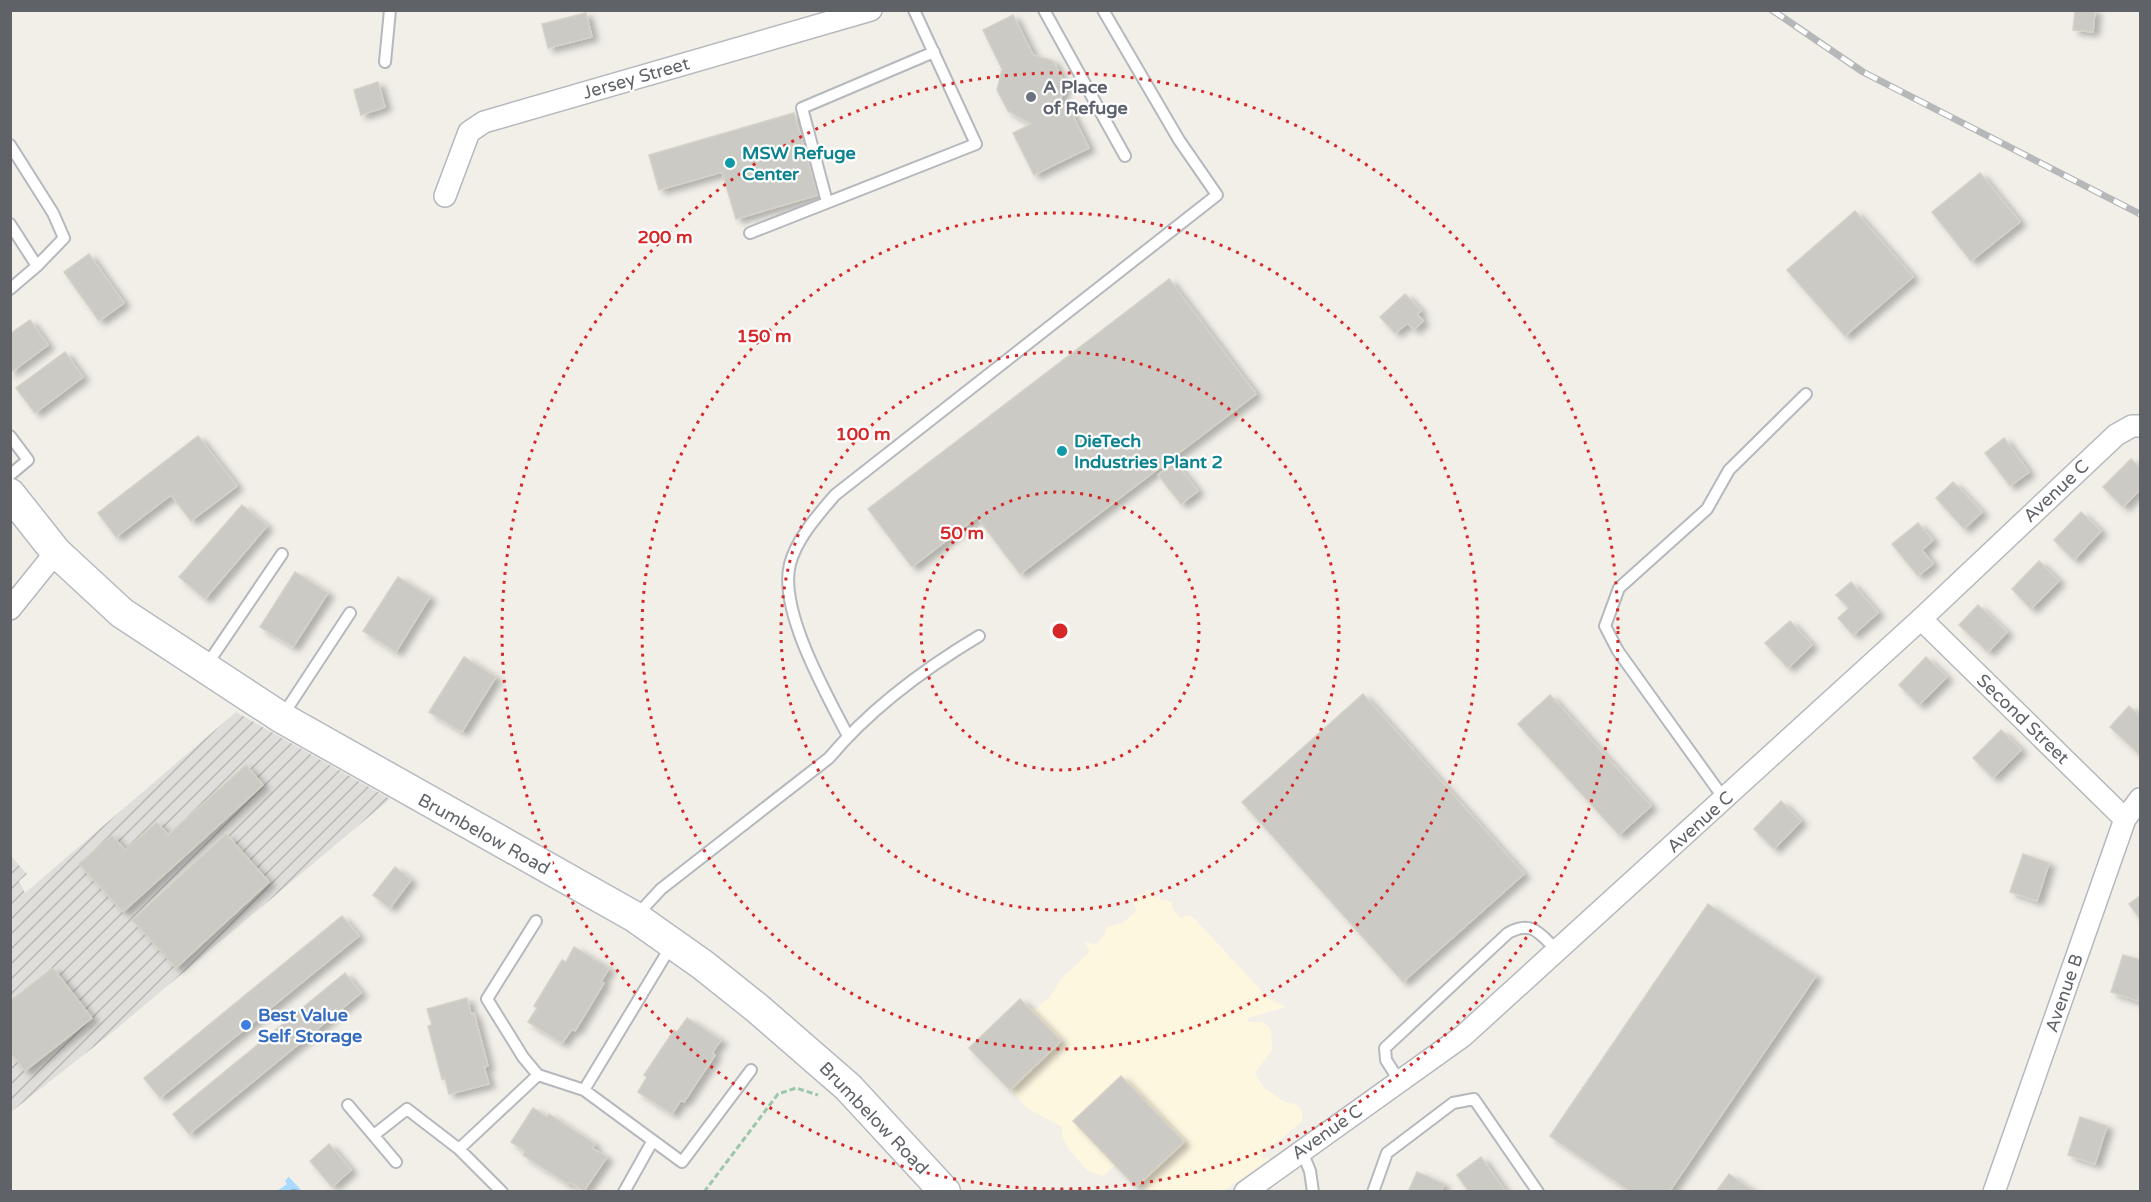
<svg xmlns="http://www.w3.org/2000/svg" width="2151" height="1202" font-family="'Varela Round',sans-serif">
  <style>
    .commercial { fill: #fef7e0 }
    .industrial { fill: url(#industrial-furrows) }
    .water { fill: url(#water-waves) }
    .building { fill: #cccac5; stroke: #d6d1c6; stroke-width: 1.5; filter: url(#shadow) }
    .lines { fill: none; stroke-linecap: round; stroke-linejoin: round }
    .lane-casing { stroke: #b5b8bc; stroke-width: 14 }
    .street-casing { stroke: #b5b8bc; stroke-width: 24 }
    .secondary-casing { stroke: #b6babf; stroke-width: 33 }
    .path { stroke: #9cc7a9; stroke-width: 3; stroke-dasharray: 6 3; stroke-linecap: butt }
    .lane { stroke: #fff; stroke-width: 10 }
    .street { stroke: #fff; stroke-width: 21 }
    .secondary { stroke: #fff; stroke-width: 30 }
    .rail-casing { stroke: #b6b7b8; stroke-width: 7 }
    .rail { stroke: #fff; stroke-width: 4.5; stroke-dasharray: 14; stroke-linecap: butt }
    .ring { fill: none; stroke: #d62828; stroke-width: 3; stroke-dasharray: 3 6 }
    .worship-dot { fill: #6b7280; stroke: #fff; stroke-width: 2 }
    .culture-dot { fill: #0f9aa8; stroke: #fff; stroke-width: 2 }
    .shop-dot { fill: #3f7fe0; stroke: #fff; stroke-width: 2 }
    .labels { text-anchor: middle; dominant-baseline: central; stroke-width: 4.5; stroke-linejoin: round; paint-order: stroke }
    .street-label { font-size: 18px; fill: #5f6368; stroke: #fff }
    .worship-label { font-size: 18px; font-weight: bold; fill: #5b616d; stroke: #fff; text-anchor: start }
    .culture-label { font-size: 18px; font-weight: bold; fill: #0d838f; stroke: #fff; text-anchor: start }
    .shop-label { font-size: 18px; font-weight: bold; fill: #366cbe; stroke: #fff; text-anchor: start }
    .centre { fill: #d62828; stroke: #fff; stroke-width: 3 }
    .ring-label { font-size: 18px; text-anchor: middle; font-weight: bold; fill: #d62828; stroke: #fff; stroke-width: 4.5; stroke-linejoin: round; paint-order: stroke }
  </style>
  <defs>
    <pattern id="industrial-furrows" width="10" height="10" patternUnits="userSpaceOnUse" patternTransform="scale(1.5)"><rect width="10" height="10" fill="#e0deda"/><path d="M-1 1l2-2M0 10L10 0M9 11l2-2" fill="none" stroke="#b9b8b5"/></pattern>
    <pattern id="water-waves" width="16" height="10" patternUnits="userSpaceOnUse" patternTransform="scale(1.5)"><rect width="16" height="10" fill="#aadaff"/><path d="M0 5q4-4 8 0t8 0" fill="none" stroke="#8eb4d2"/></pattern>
    <filter id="shadow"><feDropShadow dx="6" dy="4" stdDeviation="3" flood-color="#0004"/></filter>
  </defs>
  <rect width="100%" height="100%" fill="#f1efe8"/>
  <path class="commercial" d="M 1148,889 L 1151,891 L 1151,896 L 1156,898 L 1160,895 L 1160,900 L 1171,901 L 1173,909 L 1181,919 L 1186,915 L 1193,917 L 1268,998 L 1286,1007 L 1247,1018 L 1248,1022 L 1264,1022 L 1271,1030 L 1272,1050 L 1255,1073 L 1264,1088 L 1285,1102 L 1296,1104 L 1302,1111 L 1302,1121 L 1260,1156 L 1269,1159 L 1223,1191 L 1147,1191 L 1118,1163 L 1103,1176 L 1088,1171 L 1070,1151 L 1062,1137 L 1062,1127 L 1027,1108 L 972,1045 L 1020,999 L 1029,1008 L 1035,1009 L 1049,998 L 1062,978 L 1090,952 L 1084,942 L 1096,944 L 1105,934 L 1106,927 L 1123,923 L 1133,914 L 1137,909 L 1134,906 L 1135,896 L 1144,894 Z"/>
  <path class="industrial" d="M 236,712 L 390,799 L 109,1035 L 11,1112 L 10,855 L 27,874 L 19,881 L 25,893 Z"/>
  <path class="water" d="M 289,1177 L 302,1191 L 277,1191 L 287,1184 L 285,1181 Z"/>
  <path class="building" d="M 2075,10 L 2095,10 L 2093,32 L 2073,30 Z
    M 586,13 L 592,37 L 548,48 L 542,24 Z
    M 1013,15 L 1033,55 L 1053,61 L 1065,84 L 1058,109 L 1067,104 L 1089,148 L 1034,175 L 1013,133 L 1031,124 L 1008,111 L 997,90 L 1002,69 L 983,30 Z
    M 378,82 L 385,107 L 361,115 L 354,90 Z
    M 794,113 L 818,195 L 736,219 L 722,172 L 659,190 L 649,155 Z
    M 1980,173 L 2020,222 L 1971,261 L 1932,212 Z
    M 1855,211 L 1913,277 L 1845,336 L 1787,270 Z
    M 89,254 L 124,303 L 99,321 L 64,272 Z
    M 1169,279 L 1256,394 L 1020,574 L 977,517 L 912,567 L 868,509 Z
    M 1405,294 L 1421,311 L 1417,314 L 1423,321 L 1414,330 L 1408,323 L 1395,333 L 1380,317 Z
    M 30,320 L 48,345 L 10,373 L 10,334 Z
    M 65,352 L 83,377 L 35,413 L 16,388 Z
    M 198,436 L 237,486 L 191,521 L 171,495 L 116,537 L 98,513 Z
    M 2004,438 L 2029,472 L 2010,486 L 1985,453 Z
    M 2131,459 L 2140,468 L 2140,490 L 2123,507 L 2103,487 Z
    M 1175,462 L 1198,491 L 1181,504 L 1158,475 Z
    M 1953,482 L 1982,512 L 1964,529 L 1936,498 Z
    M 242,505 L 267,526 L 205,599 L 179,577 Z
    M 2081,512 L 2101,531 L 2074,560 L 2054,540 Z
    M 1918,523 L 1933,540 L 1922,550 L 1933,564 L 1918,576 L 1892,544 Z
    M 2039,561 L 2059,581 L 2031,609 L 2012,589 Z
    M 295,572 L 328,593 L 293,647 L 260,627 Z
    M 398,577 L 430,597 L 396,652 L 363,631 Z
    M 1851,582 L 1878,613 L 1853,635 L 1838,618 L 1849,608 L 1836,595 Z
    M 1978,605 L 2007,632 L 1988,652 L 1959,625 Z
    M 1790,621 L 1812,645 L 1788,668 L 1765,643 Z
    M 464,657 L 496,677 L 462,732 L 429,712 Z
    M 1926,657 L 1947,677 L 1919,705 L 1899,685 Z
    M 1363,694 L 1524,874 L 1403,982 L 1242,802 Z
    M 1550,695 L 1651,806 L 1619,835 L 1518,724 Z
    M 2129,706 L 2140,717 L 2139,754 L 2110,727 Z
    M 2001,730 L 2021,750 L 1993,778 L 1973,758 Z
    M 246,765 L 263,785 L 123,912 L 79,864 L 112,835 L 125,850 L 157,822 L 168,835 Z
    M 1781,801 L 1801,821 L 1774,849 L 1754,829 Z
    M 226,834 L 269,882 L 176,968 L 132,920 Z
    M 2023,854 L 2049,863 L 2037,901 L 2010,892 Z
    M 395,867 L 411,880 L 390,908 L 373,895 Z
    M 2140,896 L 2140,919 L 2129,904 Z
    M 1708,904 L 1816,976 L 1669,1192 L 1631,1192 L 1550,1136 Z
    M 342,916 L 359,936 L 160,1098 L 144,1078 Z
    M 574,947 L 609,968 L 601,982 L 604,983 L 575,1031 L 572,1029 L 562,1043 L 528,1022 L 537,1008 L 534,1006 L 562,960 L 566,962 Z
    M 2123,955 L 2140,960 L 2140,992 L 2138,1001 L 2111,992 Z
    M 53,968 L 92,1018 L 25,1071 L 10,1052 L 10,1001 Z
    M 345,973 L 361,993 L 189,1134 L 173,1114 Z
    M 467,998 L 471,1014 L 474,1013 L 488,1066 L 484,1067 L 489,1084 L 449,1094 L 445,1078 L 442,1079 L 428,1026 L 432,1025 L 427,1009 Z
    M 1020,999 L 1061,1041 L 1010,1090 L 969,1048 Z
    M 687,1018 L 721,1040 L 712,1053 L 715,1055 L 684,1102 L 681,1100 L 672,1114 L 638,1092 L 647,1077 L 644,1075 L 674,1030 L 677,1032 Z
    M 1121,1076 L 1184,1142 L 1136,1187 L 1073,1121 Z
    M 533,1108 L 547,1117 L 549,1114 L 595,1144 L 592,1148 L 607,1157 L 584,1191 L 570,1182 L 568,1184 L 523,1155 L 525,1151 L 511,1142 Z
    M 2080,1117 L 2107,1126 L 2095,1164 L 2068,1155 Z
    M 329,1144 L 351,1170 L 332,1187 L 310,1161 Z
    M 1481,1157 L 1506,1192 L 1469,1192 L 1457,1175 Z
    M 1417,1172 L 1444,1184 L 1441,1192 L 1408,1192 Z
    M 1729,1174 L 1753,1191 L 1753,1192 L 1716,1192 Z"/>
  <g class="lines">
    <defs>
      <path id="lane" d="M 1044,10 L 1125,156
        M 385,62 L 390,10
        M 10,145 L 53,213 L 64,238 L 37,266 L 10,289
        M 827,202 L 802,108 L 934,52
        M 10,224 L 37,266
        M 750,233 L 976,144 L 914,10
        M 10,436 L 28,460 L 10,475
        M 206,666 L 282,554
        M 283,715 L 350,613
        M 848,736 C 827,695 778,610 790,564 C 797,538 818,515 835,495 L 1217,195 L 1179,140 L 1103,10
        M 1725,800 L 1618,651 L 1605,626 L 1619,588 L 1707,509 L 1729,470 L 1806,394
        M 637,915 L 661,889 L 829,758 C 870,709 924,669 979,636
        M 536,921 L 487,999 L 523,1057 L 538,1075 L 584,1090 L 671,946
        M 1400,1082 L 1386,1060 L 1385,1048 L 1508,933 C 1533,919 1540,935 1558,951
        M 584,1090 L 682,1162 L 751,1070
        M 348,1105 L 396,1162
        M 374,1135 L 407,1109 L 459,1149 L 502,1192
        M 459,1149 L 538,1075
        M 1301,1149 L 1310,1171 L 1313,1192
        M 624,1192 L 652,1142
        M 1373,1192 L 1387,1153 L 1453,1103 L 1474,1099 L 1538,1192"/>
      <path id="street" d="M 445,196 L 469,132 L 484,122 L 871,10
        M 10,609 L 56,552
        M 1921,619 L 2125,819
        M 1245,1192 L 1463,1036 L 1921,619 L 2116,435 L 2132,426 L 2140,426
        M 1994,1192 L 2125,819 L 2140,799"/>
      <path id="secondary" d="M 10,494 L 56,552 L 122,613 L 282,718 L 635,917 L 703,965 L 757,1008 L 848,1087 L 945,1192"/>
    </defs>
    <use href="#lane" class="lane-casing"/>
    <use href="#street" class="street-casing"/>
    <use href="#secondary" class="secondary-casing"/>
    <path class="path" d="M 704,1192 L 778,1094 L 796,1088 L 818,1095"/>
    <use href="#lane" class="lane"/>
    <use href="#street" class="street"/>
    <use href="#secondary" class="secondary"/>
    <defs>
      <path id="rail" d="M 1772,10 L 1863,72 L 2140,214"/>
    </defs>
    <use href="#rail" class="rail-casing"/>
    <use href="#rail" class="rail"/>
  </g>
  <g class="ring">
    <circle cx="1060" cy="631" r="139"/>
    <circle cx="1060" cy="631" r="279"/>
    <circle cx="1060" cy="631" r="418"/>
    <circle cx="1060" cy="631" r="558"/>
  </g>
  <circle class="worship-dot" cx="1031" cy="97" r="6"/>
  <g class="culture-dot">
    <circle cx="730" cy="163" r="6"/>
    <circle cx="1062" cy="451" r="6"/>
  </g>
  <circle class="shop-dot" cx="246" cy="1025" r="6"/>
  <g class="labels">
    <g class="street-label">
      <text transform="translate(636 78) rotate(-16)">Jersey Street</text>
      <text transform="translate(2056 491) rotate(-43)">Avenue C</text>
      <text transform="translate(2023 719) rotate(44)">Second Street</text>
      <text transform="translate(1700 822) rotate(-42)">Avenue C</text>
      <text transform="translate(484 834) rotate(29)">Brumbelow Road</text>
      <text transform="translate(2064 993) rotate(-71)">Avenue B</text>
      <text transform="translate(874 1118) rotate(46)">Brumbelow Road</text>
      <text transform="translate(1327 1132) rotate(-35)">Avenue C</text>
    </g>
    <g class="worship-label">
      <text x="1043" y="87">A Place<tspan x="1043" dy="21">of Refuge</tspan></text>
    </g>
    <g class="culture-label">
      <text x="742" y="153">MSW Refuge<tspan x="742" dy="21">Center</tspan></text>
      <text x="1074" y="441">DieTech<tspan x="1074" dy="21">Industries Plant 2</tspan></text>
    </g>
    <g class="shop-label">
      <text x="258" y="1015">Best Value<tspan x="258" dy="21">Self Storage</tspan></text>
    </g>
  </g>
  <circle cx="1060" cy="631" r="9" class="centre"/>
  <g class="ring-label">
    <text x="665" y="243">200 m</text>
    <text x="764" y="342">150 m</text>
    <text x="863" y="440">100 m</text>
    <text x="962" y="539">50 m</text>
  </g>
  <rect width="2151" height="1202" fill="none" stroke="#5f6368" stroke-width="24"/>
</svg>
